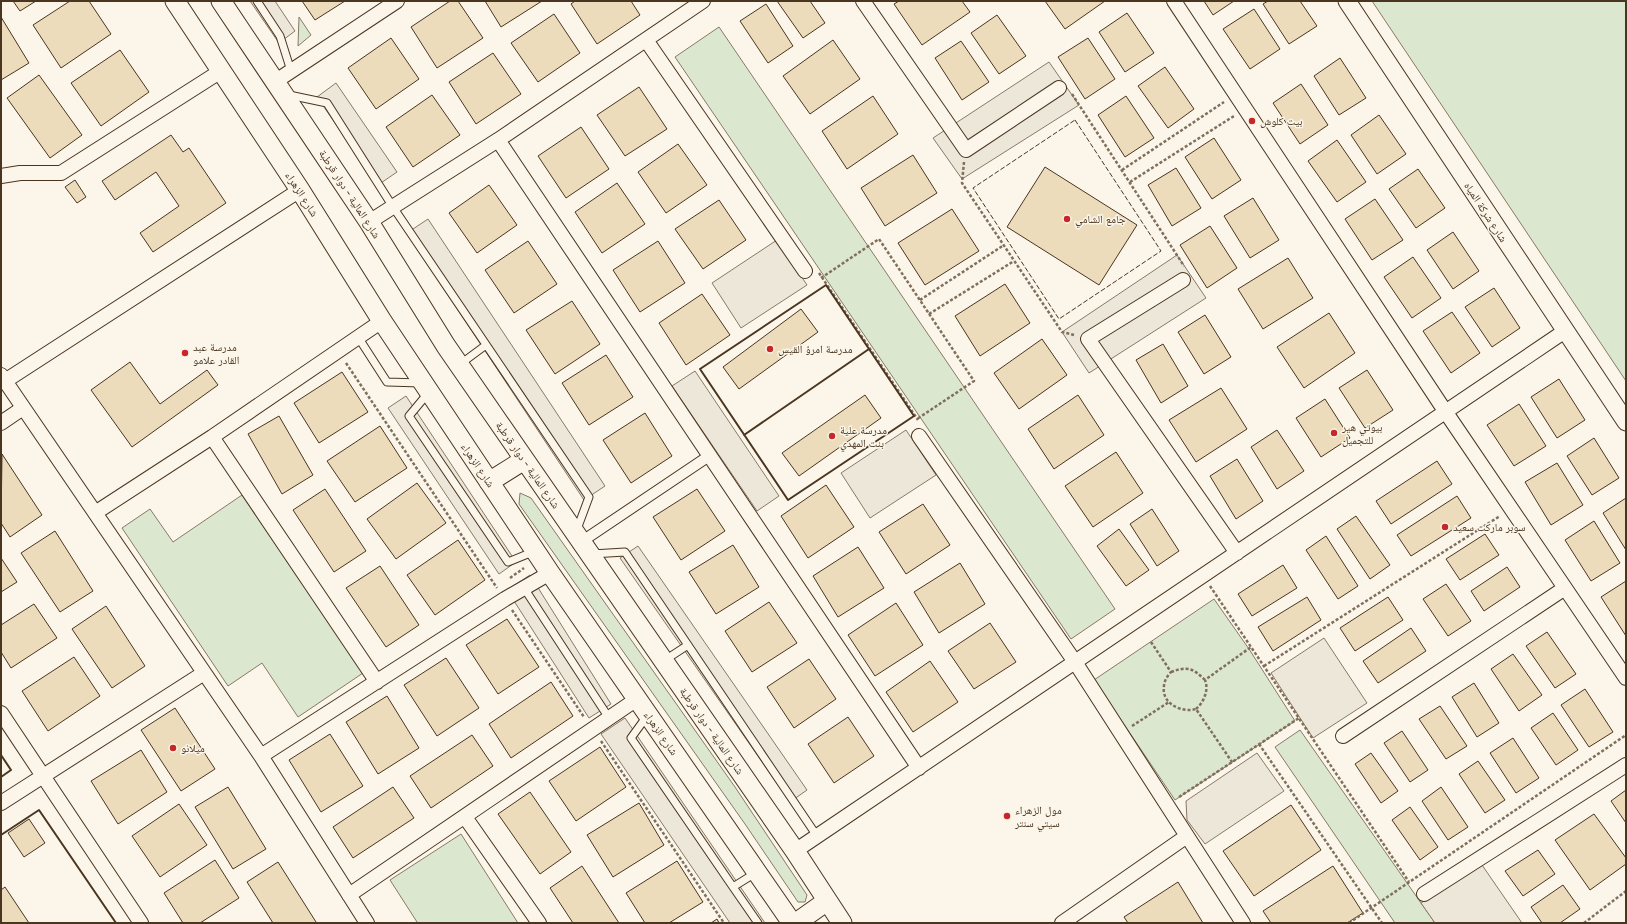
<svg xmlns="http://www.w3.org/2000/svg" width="1627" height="924" font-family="Inter,'Noto Naskh Arabic',sans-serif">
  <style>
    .green { fill: #dce7d0; stroke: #887966 }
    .parking { fill: #ede7d9; stroke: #887966 }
    .building { fill: #ecdcbc; stroke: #4a3520 }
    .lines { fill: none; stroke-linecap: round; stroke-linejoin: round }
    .service-casing { stroke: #4a3520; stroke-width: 9 }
    .pedestrian-casing { stroke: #4a3520; stroke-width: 12 }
    .minor-casing { stroke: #4a3520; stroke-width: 16 }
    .tertiary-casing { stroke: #4a3520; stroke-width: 19 }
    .secondary-casing { stroke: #4a3520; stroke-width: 21 }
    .path { stroke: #7f6f5c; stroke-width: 2.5; stroke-dasharray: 3 2; stroke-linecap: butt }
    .service { stroke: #fbf6e9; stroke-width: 7 }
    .pedestrian { stroke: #fbf6e9; stroke-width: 10 }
    .minor { stroke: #fbf6e9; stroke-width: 14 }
    .tertiary { stroke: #fbf6e9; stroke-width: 17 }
    .secondary { stroke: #fbf6e9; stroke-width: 19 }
    .fence { stroke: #4a3520; stroke-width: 1; stroke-dasharray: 5 2; stroke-linecap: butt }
    .wall { stroke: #4a3520; stroke-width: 2 }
    .poi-dot { fill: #c62828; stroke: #fbf6e9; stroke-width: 1.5 }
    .labels { text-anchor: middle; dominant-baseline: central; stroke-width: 3; stroke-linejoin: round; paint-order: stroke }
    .poi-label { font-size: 11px; fill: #4a3520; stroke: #fbf6e9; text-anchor: start }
    .street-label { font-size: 11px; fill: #4a3520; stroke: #fbf6e9 }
  </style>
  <rect width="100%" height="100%" fill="#fbf6e9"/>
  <path class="green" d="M 1372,1 L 1626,1 L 1626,381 Z
    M 299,17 L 311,35 L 298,46 Z
    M 719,27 L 1115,609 L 1071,639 L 675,57 Z
    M 520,493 L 531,498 L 735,787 L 807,895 L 805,902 L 798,902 L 745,824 L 519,504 Z
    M 242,495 L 363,673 L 298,717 L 262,663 L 228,686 L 122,528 L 150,509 L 173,542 Z
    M 1214,599 L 1249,649 L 1295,721 L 1175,800 L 1094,680 Z
    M 1300,730 L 1421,903 L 1435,923 L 1395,923 L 1275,747 Z
    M 461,834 L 518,923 L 416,923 L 417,922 L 390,880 Z"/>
  <path class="parking" d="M 250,1 L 275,1 L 295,31 L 279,43 Z
    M 1049,62 L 1079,105 L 962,179 L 933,138 Z
    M 336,83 L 397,172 L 378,185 L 317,97 Z
    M 428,219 L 605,486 L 584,500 L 407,233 Z
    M 777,240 L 807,285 L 741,328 L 712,283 Z
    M 1177,255 L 1206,298 L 1089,373 L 1062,332 Z
    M 695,371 L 779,496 L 757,511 L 672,386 Z
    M 406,396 L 516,562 L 499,574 L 388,408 Z
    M 906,430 L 936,475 L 870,518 L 841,473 Z
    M 638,546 L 807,790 L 790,802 L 620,558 Z
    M 530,575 L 611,704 L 589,718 L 507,590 Z
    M 1324,638 L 1367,703 L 1313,738 L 1271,673 Z
    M 625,718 L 765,923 L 730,923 L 601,734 Z
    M 1257,753 L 1284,791 L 1205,844 L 1187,820 L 1186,801 Z
    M 1482,865 L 1522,923 L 1435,923 L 1421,903 Z"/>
  <path class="building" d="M 13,1 L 36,1 L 20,11 Z
    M 70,1 L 89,1 L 111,34 L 61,68 L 33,25 Z
    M 302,1 L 345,1 L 315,20 Z
    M 450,1 L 458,1 L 483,38 L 437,68 L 411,27 Z
    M 485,1 L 542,1 L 501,27 Z
    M 575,1 L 631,1 L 640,15 L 597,44 L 571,4 Z
    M 777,1 L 810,1 L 825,23 L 803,38 Z
    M 899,1 L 962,1 L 970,12 L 922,45 L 894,4 Z
    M 1045,1 L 1105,1 L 1065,29 Z
    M 1204,1 L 1234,1 L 1213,15 Z
    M 1268,1 L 1300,1 L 1317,26 L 1289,44 L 1263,4 Z
    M 766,4 L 793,46 L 768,63 L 740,21 Z
    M 1254,9 L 1280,49 L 1250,69 L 1223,29 Z
    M 1127,13 L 1154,53 L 1125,72 L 1099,32 Z
    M 554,14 L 580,53 L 538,82 L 511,43 Z
    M 997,15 L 1026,56 L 999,74 L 971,33 Z
    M 1,17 L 29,63 L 1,80 Z
    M 391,38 L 419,79 L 376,109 L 348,68 Z
    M 1088,38 L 1115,79 L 1085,99 L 1058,57 Z
    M 833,40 L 860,79 L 810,114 L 783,76 Z
    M 961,41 L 989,82 L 962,100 L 935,58 Z
    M 120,50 L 149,92 L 101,126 L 71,83 Z
    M 493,53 L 521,94 L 476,124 L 449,82 Z
    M 1340,58 L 1366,98 L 1339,115 L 1314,76 Z
    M 1165,67 L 1194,109 L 1168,128 L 1138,86 Z
    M 39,75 L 82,135 L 50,158 L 7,98 Z
    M 1301,84 L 1328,125 L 1300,144 L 1273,103 Z
    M 639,87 L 667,129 L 625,156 L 597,115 Z
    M 432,95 L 460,135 L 413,167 L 386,127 Z
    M 873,96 L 898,134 L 847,169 L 822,131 Z
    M 1126,96 L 1154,138 L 1125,157 L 1098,115 Z
    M 1379,115 L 1406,154 L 1377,174 L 1351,135 Z
    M 581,127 L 609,169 L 566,198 L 538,156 Z
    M 171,135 L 183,152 L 189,148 L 226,203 L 153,252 L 140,233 L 179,206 L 156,172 L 115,200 L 102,181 Z
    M 1214,138 L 1241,180 L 1212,199 L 1185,157 Z
    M 1337,140 L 1366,182 L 1337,202 L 1308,161 Z
    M 678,144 L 707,185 L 666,213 L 638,172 Z
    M 913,155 L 937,193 L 885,226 L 861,188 Z
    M 1045,167 L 1137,225 L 1099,285 L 1007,227 Z
    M 1176,168 L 1201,208 L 1172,226 L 1148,185 Z
    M 1418,169 L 1445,208 L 1416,228 L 1389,189 Z
    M 75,180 L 86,197 L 77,203 L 65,187 Z
    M 617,183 L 645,224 L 602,253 L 575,212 Z
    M 489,185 L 517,225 L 477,253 L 449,213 Z
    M 1253,198 L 1279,240 L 1250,258 L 1224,216 Z
    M 1375,199 L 1403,240 L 1372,260 L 1345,219 Z
    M 719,200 L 746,240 L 703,269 L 675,229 Z
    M 952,209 L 979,251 L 925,285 L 898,243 Z
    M 1210,226 L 1237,268 L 1207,288 L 1180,245 Z
    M 1453,232 L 1479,271 L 1453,289 L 1427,250 Z
    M 528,241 L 557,284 L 514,313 L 485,270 Z
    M 658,241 L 685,283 L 640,312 L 613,270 Z
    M 1413,257 L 1441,298 L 1412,318 L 1384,277 Z
    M 1288,258 L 1313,298 L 1263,329 L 1238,289 Z
    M 1005,284 L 1030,323 L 980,356 L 955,316 Z
    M 1494,288 L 1520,328 L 1492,347 L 1465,307 Z
    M 702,294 L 730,335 L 686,365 L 659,323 Z
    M 572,301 L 600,344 L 555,374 L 526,330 Z
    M 801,309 L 818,332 L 739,389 L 723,367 Z
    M 1452,312 L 1480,353 L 1451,373 L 1423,331 Z
    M 1329,313 L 1355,353 L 1304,388 L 1277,347 Z
    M 1205,315 L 1231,357 L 1204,374 L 1178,332 Z
    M 1042,339 L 1067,375 L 1019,409 L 994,373 Z
    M 1163,344 L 1188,386 L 1161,403 L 1136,360 Z
    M 606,355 L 633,397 L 589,425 L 562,383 Z
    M 130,362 L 160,404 L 207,370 L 218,385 L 132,447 L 91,390 Z
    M 1367,370 L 1393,410 L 1365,428 L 1339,388 Z
    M 342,372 L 368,412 L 319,443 L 294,403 Z
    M 1559,379 L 1585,420 L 1557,438 L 1531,397 Z
    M 1221,388 L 1247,429 L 1196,462 L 1169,420 Z
    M 865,395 L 881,418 L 799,476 L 782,453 Z
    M 1078,395 L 1104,435 L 1054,469 L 1028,429 Z
    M 1325,399 L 1350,438 L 1321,457 L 1296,418 Z
    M 1519,404 L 1546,446 L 1514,466 L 1487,425 Z
    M 645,413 L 672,456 L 631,483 L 603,440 Z
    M 279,416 L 313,475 L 282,494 L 248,434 Z
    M 380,426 L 407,468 L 355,502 L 327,461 Z
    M 1277,430 L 1304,471 L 1277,489 L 1251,447 Z
    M 1594,438 L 1619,478 L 1592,495 L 1567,456 Z
    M 1116,452 L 1143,493 L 1093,527 L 1065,486 Z
    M 2,454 L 42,515 L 10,537 L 1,523 Z
    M 1237,459 L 1263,501 L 1236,519 L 1210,476 Z
    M 1437,461 L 1452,484 L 1391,524 L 1376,501 Z
    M 1557,463 L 1583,505 L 1551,525 L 1525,482 Z
    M 417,483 L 446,523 L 396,559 L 367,519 Z
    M 826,485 L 854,527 L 808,558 L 781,516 Z
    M 325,489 L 366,551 L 334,572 L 293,510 Z
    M 697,489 L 725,531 L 681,560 L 653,517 Z
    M 1457,496 L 1471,518 L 1411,556 L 1397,535 Z
    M 1626,498 L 1626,550 L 1603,513 Z
    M 923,504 L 950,545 L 906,574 L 879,532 Z
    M 1152,509 L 1179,551 L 1157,566 L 1130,524 Z
    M 1356,516 L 1390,565 L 1370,579 L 1337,529 Z
    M 1594,521 L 1620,563 L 1591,581 L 1565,540 Z
    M 1119,529 L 1149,570 L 1126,586 L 1097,546 Z
    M 55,531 L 93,591 L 60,612 L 21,553 Z
    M 1485,534 L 1499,555 L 1460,580 L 1446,559 Z
    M 1326,536 L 1358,586 L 1338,599 L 1306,550 Z
    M 458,540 L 485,580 L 435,615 L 407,575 Z
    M 733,545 L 759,587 L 716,614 L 689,572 Z
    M 858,547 L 884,588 L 838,617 L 813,576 Z
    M 1,558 L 17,582 L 1,592 Z
    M 960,563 L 985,604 L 939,633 L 914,592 Z
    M 1283,565 L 1297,588 L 1252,616 L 1238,594 Z
    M 380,566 L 419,625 L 386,647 L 346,588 Z
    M 1507,567 L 1520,587 L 1484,611 L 1471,591 Z
    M 1626,581 L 1626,636 L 1601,597 Z
    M 1446,584 L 1471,621 L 1448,636 L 1423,599 Z
    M 1307,597 L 1321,620 L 1273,651 L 1258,627 Z
    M 1388,597 L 1403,620 L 1355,651 L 1340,628 Z
    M 769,602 L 797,643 L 752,672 L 725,631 Z
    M 896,603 L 923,645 L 875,676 L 848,635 Z
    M 34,604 L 57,638 L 11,668 L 1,652 L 1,625 Z
    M 106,606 L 145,666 L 112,688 L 72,629 Z
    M 507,619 L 539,667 L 498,694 L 466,645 Z
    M 990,623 L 1016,662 L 974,689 L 948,651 Z
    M 1411,628 L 1426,651 L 1378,683 L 1363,661 Z
    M 1547,632 L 1576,674 L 1555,688 L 1526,646 Z
    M 1513,654 L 1542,695 L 1519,711 L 1491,669 Z
    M 74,657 L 100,696 L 48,731 L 22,691 Z
    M 446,658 L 479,708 L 437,736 L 404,685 Z
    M 809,659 L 836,699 L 794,728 L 767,687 Z
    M 930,661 L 958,702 L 913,732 L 886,692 Z
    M 551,682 L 573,716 L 511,758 L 489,724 Z
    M 1474,683 L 1499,723 L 1477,737 L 1452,697 Z
    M 1585,689 L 1613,732 L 1589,747 L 1561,705 Z
    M 387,696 L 419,748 L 378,774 L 346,722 Z
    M 1440,706 L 1467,746 L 1446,759 L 1419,719 Z
    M 175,708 L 215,769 L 181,791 L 141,730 Z
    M 1553,713 L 1578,750 L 1556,765 L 1531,728 Z
    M 848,717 L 874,756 L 834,783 L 808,744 Z
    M 1402,731 L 1428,770 L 1410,782 L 1384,743 Z
    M 330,734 L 363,786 L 321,812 L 289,760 Z
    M 472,735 L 493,766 L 431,808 L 410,776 Z
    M 1513,738 L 1539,778 L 1516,793 L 1490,753 Z
    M 600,747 L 626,787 L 576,821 L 549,781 Z
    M 141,750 L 167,792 L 118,824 L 91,781 Z
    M 1371,753 L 1398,791 L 1381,803 L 1355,764 Z
    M 1478,761 L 1505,800 L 1485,813 L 1459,774 Z
    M 228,787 L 266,849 L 233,869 L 195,807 Z
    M 393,787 L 414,818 L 353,858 L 333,827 Z
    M 1441,787 L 1468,827 L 1448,840 L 1422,801 Z
    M 1626,790 L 1626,823 L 1611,801 Z
    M 530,792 L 571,852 L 540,874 L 498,814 Z
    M 639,803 L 664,845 L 613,877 L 587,835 Z
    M 179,804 L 207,845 L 160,877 L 132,836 Z
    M 1291,805 L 1321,850 L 1254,896 L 1223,851 Z
    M 1410,807 L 1438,847 L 1420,860 L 1392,820 Z
    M 1594,814 L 1626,858 L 1626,864 L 1590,890 L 1555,840 Z
    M 29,819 L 45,843 L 24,857 L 8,833 Z
    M 1538,850 L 1555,874 L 1523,896 L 1505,871 Z
    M 215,860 L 239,898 L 200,923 L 183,923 L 164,893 Z
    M 677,861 L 703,902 L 669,923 L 645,923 L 626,893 Z
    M 278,862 L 316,922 L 315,923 L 273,923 L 247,882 Z
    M 582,866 L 619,923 L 573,923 L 550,888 Z
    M 1333,866 L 1363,913 L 1347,923 L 1271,923 L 1263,911 Z
    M 1178,882 L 1203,923 L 1128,923 L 1124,917 Z
    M 1563,885 L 1580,909 L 1560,923 L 1542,923 L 1531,907 Z
    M 5,887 L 29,923 L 1,923 L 1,890 Z
    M 717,919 L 719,923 L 711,923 Z"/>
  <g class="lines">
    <defs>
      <path id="service" d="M 257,1 L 280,36 L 291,71
        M 289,95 L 327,103 L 393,207 L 589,497 L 576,532
        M 358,337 L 387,382 L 421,383
        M 459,365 L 486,345
        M 429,392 L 409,416 L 508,562 L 535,551
        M 592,554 L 625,552 L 817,836
        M 524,588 L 609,718
        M 665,660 L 688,645
        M 647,716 L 631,738 L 733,887 L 757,872
        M 733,887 L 758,923"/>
      <path id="pedestrian" d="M 581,542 L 709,456"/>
      <path id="minor" d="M 863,1 L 966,150 L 1059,88
        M 1174,1 L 1445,411 L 1626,678
        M 646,40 L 805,271
        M 276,81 L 397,1
        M 498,140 L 919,768
        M 1,176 L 20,173 L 61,173 L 221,71
        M 369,222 L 498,140 L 703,1
        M 1183,280 L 1088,339 L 1237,553
        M 1,375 L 261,756 L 367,923
        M 5,381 L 300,190
        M 1,423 L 23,408
        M 919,436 L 1075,662 L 1187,836 L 1062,923
        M 212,437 L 377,682
        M 95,513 L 212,437 L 382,321
        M 1,713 L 141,923
        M 1343,736 L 1565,588
        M 261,756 L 505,599 L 550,573
        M 1,803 L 204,673
        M 465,817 L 539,923
        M 1187,836 L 1243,923
        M 795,851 L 1565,331
        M 1424,894 L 1626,765
        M 349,895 L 637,699"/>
      <path id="tertiary" d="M 1347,1 L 1626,422"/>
      <path id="secondary" d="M 175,1 L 300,190 L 382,321 L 550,573 L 792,923
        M 221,1 L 369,222 L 446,346 L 795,851 L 842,923
        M 489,482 L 524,460
        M 796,923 L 827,901"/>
    </defs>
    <use href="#service" class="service-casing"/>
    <use href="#pedestrian" class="pedestrian-casing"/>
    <use href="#minor" class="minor-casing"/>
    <use href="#tertiary" class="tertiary-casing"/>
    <use href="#secondary" class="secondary-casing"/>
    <path class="path" d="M 1072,94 L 1184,266
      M 964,162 L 962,183 L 1062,332 L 1074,335
      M 1122,170 L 1224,102
      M 1130,182 L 1234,116
      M 819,273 L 918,420
      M 821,278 L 879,239 L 974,381 L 917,419
      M 920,300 L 1004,245
      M 929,314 L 1014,261
      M 346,363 L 497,588
      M 510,578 L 524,568
      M 1210,586 L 1409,882
      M 512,610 L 584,717
      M 1151,642 L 1171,672 C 1168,675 1164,681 1164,686 C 1161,704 1182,713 1196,709 L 1232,762
      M 1264,666 L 1500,516
      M 1171,672 C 1187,666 1193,668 1205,680
      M 1196,709 C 1204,702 1209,690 1205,680 L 1251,647
      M 1132,726 L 1169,702
      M 601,741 L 724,923
      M 1259,744 L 1382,923
      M 1179,797 L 1299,718
      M 1349,923 L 1626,735
      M 1584,923 L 1626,891"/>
    <use href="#service" class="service"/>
    <use href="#pedestrian" class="pedestrian"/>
    <use href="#minor" class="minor"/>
    <use href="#tertiary" class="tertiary"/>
    <use href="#secondary" class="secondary"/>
    <path class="fence" d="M 1075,120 L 1161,251 L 1059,319 L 973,188 Z"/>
    <path class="wall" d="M 826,285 L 914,416 L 788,500 L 700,369 Z
      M 744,435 L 869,349
      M 1,755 L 11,770 L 1,777
      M 1,835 L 39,810 L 116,923"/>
  </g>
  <g class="poi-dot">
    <circle cx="1252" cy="121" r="4"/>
    <circle cx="1067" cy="219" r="4"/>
    <circle cx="770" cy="349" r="4"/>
    <circle cx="185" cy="353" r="4"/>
    <circle cx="1334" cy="433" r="4"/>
    <circle cx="832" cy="436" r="4"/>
    <circle cx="1445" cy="527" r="4"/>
    <circle cx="173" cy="748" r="4"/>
    <circle cx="1007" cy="816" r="4"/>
  </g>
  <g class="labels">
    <g class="poi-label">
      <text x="1260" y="121">بيت كلوش</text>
      <text x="1075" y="219">جامع الشامي</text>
      <text x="193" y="347">مدرسة عبد<tspan x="193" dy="13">القادر علامو</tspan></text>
      <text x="778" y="349">مدرسة امرؤ القيس</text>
      <text x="1342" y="427">بيوتي هير<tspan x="1342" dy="13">للتجميل</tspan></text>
      <text x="840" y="430">مدرسة علية<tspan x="840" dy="13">بنت المهدي</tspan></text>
      <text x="1453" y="527">سوبر ماركت سعيد</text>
      <text x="181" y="748">ميلانو</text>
      <text x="1015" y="810">مول الزهراء<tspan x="1015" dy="13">سيتي سنتر</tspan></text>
    </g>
    <g class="street-label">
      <text transform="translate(302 194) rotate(57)">شارع الزهراء</text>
      <text transform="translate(350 194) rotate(57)">شارع المالية - دوار قرطبة</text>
      <text transform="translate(1486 212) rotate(57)">شارع شركة المياه</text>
      <text transform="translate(478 465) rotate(56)">شارع الزهراء</text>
      <text transform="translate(528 465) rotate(55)">شارع المالية - دوار قرطبة</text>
      <text transform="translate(712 731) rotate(55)">شارع المالية - دوار قرطبة</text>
      <text transform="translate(661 733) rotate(55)">شارع الزهراء</text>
    </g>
  </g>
  <rect width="1627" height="924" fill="none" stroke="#4a3520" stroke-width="4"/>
</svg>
